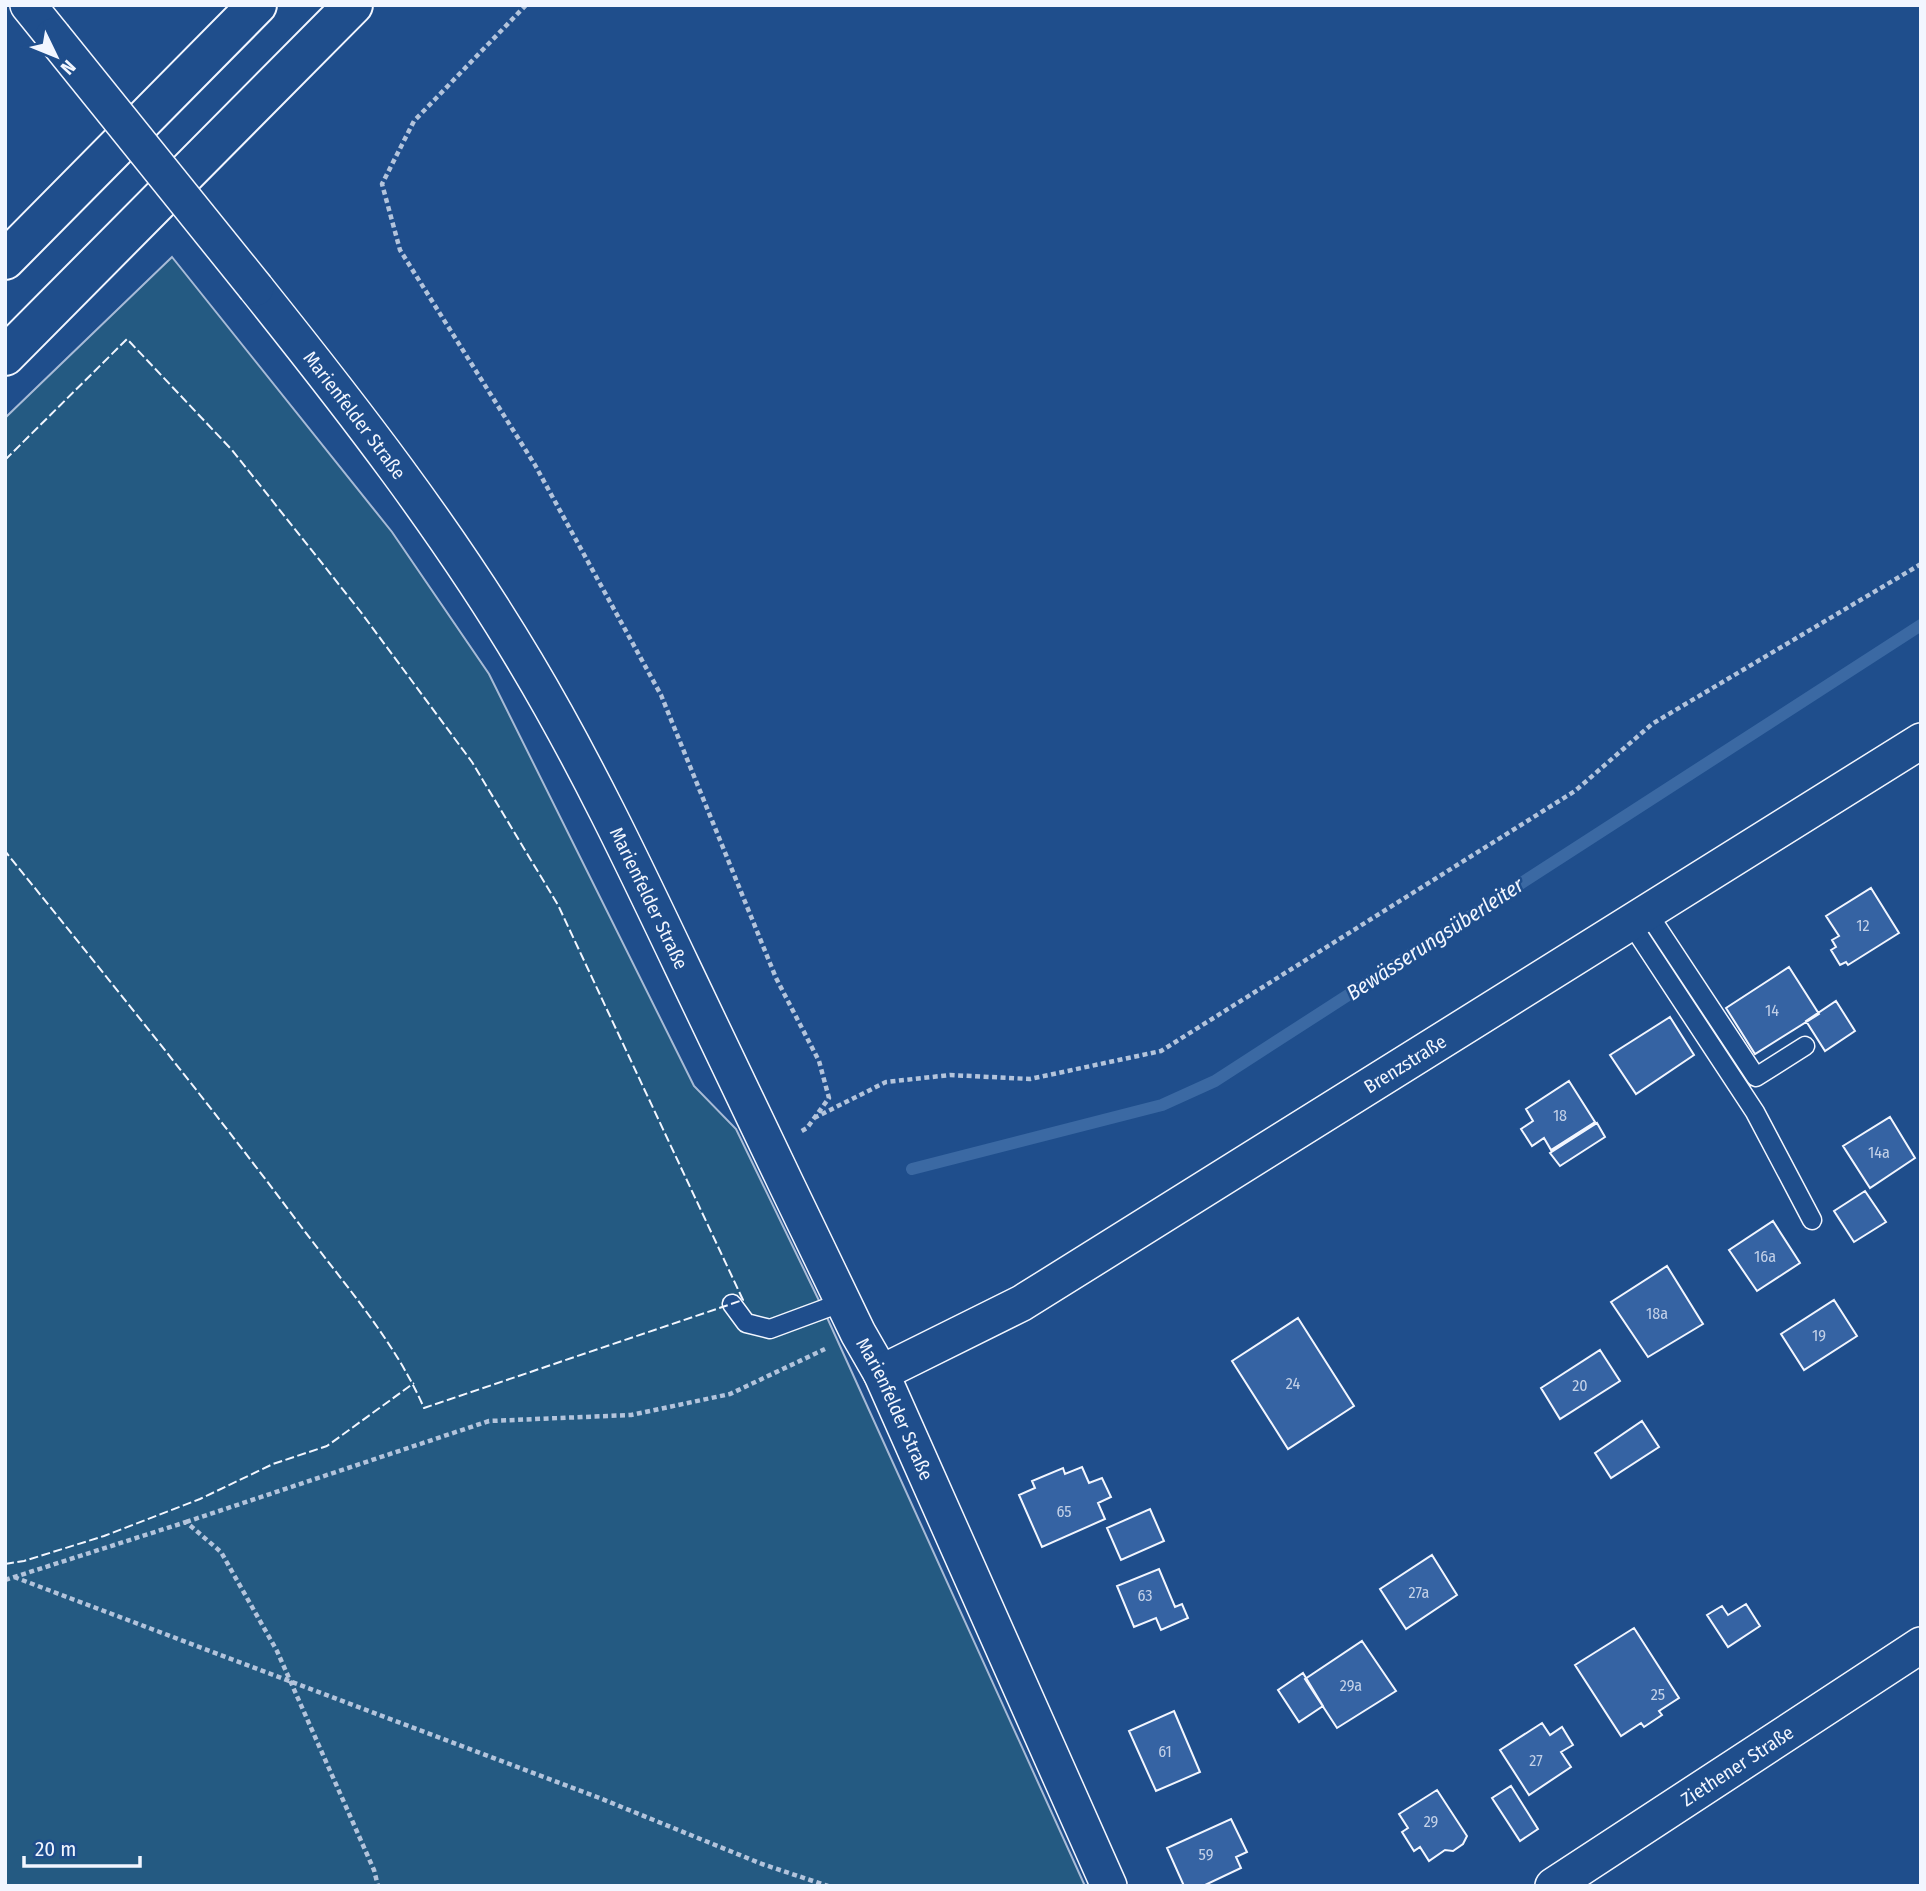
<svg xmlns="http://www.w3.org/2000/svg" width="1926" height="1891" font-family="'Fira Sans Condensed',sans-serif">
  <style>
    .green { fill: #245a82; stroke: #a8bbd7; stroke-width: 2 }
    .lines { fill: none; stroke-linecap: round; stroke-linejoin: round }
    .stream { stroke: #3b69a3; stroke-width: 12 }
    .building { fill: #3563a3; stroke: #f2f6ff; stroke-width: 2 }
    .lane-casing { stroke: #f2f6ff; stroke-width: 21 }
    .street-casing { stroke: #f2f6ff; stroke-width: 38 }
    .primary-casing { stroke: #f2f6ff; stroke-width: 42 }
    .path { stroke: #b3c4dc; stroke-width: 4.5; stroke-dasharray: 5 3.5; stroke-linecap: butt }
    .lane { stroke: #1f4e8c; stroke-width: 18 }
    .street { stroke: #1f4e8c; stroke-width: 35 }
    .primary { stroke: #1f4e8c; stroke-width: 38 }
    .street-bridge-casing { stroke: #f2f6ff; stroke-width: 38; stroke-linecap: butt }
    .street-bridge { stroke: #1f4e8c; stroke-width: 35 }
    .fence { stroke: #f2f6ff; stroke-width: 2; stroke-dasharray: 9 3.5; stroke-linecap: butt }
    .labels { text-anchor: middle; dominant-baseline: central; stroke-width: 5; stroke-linejoin: round; paint-order: stroke }
    .number-label { font-size: 16px; fill: #c3d1e8 }
    .street-label { font-size: 19px; fill: #f2f6ff; stroke: #1f4e8c }
    .water-label { font-size: 21px; font-style: italic; fill: #f2f6ff; stroke: #1f4e8c }
  </style>
  <rect width="100%" height="100%" fill="#1f4e8c"/>
  <path class="green" d="M 172,257 L 392,532 L 489,674 L 694,1086 L 736,1129 L 825,1313 L 1085,1886 L 5,1886 L 5,418 Z"/>
  <g class="lines">
    <path class="stream" d="M 912,1169 L 1162,1105 L 1215,1081 L 1921,625"/>
  </g>
  <path class="building" d="M 1871,888 L 1899,933 L 1848,965 L 1846,962 L 1840,965 L 1831,950 L 1836,947 L 1832,940 L 1839,936 L 1826,916 Z
    M 1789,967 L 1819,1014 L 1755,1054 L 1726,1008 Z
    M 1836,1001 L 1855,1031 L 1825,1051 L 1806,1021 Z
    M 1670,1017 L 1694,1055 L 1636,1094 L 1610,1055 Z
    M 1569,1081 L 1595,1122 L 1551,1150 L 1544,1138 L 1532,1146 L 1521,1129 L 1533,1121 L 1526,1109 Z
    M 1890,1117 L 1915,1158 L 1870,1188 L 1843,1146 Z
    M 1597,1123 L 1605,1137 L 1560,1166 L 1550,1153 Z
    M 1865,1191 L 1886,1222 L 1854,1242 L 1834,1211 Z
    M 1773,1221 L 1800,1263 L 1757,1291 L 1729,1250 Z
    M 1667,1266 L 1703,1324 L 1648,1357 L 1611,1302 Z
    M 1834,1300 L 1857,1336 L 1804,1370 L 1781,1334 Z
    M 1298,1318 L 1354,1406 L 1288,1449 L 1232,1361 Z
    M 1600,1350 L 1620,1381 L 1560,1419 L 1541,1388 Z
    M 1642,1421 L 1659,1447 L 1611,1478 L 1595,1453 Z
    M 1082,1467 L 1089,1483 L 1102,1478 L 1111,1497 L 1098,1503 L 1105,1519 L 1042,1547 L 1019,1495 L 1035,1488 L 1032,1481 L 1063,1468 L 1065,1474 Z
    M 1150,1509 L 1164,1541 L 1121,1560 L 1107,1528 Z
    M 1432,1555 L 1457,1595 L 1406,1629 L 1380,1589 Z
    M 1159,1569 L 1175,1607 L 1182,1604 L 1188,1618 L 1161,1630 L 1156,1618 L 1134,1627 L 1117,1586 Z
    M 1746,1604 L 1760,1626 L 1728,1647 L 1707,1615 L 1722,1606 L 1728,1615 Z
    M 1634,1628 L 1679,1698 L 1659,1711 L 1662,1715 L 1644,1727 L 1641,1723 L 1621,1736 L 1575,1665 Z
    M 1362,1641 L 1396,1691 L 1337,1728 L 1305,1679 Z
    M 1303,1673 L 1323,1706 L 1299,1722 L 1278,1690 Z
    M 1174,1711 L 1200,1772 L 1156,1791 L 1129,1731 Z
    M 1542,1723 L 1550,1735 L 1562,1727 L 1573,1745 L 1561,1752 L 1571,1767 L 1529,1795 L 1500,1750 Z
    M 1511,1786 L 1538,1829 L 1520,1841 L 1492,1798 Z
    M 1437,1790 L 1467,1836 L 1463,1844 L 1453,1851 L 1445,1850 L 1429,1861 L 1420,1847 L 1414,1851 L 1402,1832 L 1408,1828 L 1399,1814 Z
    M 1231,1819 L 1247,1852 L 1236,1857 L 1241,1868 L 1203,1886 L 1184,1886 L 1167,1848 Z"/>
  <g class="lines">
    <defs>
      <path id="lane" d="M 1647,912 L 1756,1077 L 1805,1046
        M 1630,922 L 1755,1112 L 1812,1220
        M 732,1304 L 746,1323 L 770,1329 L 843,1302"/>
      <g id="street">
        <path d="M 28,5 L 53,36"/>
        <path id="s1" d="M 256,288 C 352,408 447,530 526,663 C 584,760 633,863 682,966 C 740,1088 799,1211 858,1333 L 881,1373 L 1109,1886"/>
        <path id="s2" d="M 881,1373 L 1022,1303 L 1921,741"/>
        <path id="s3" d="M 1553,1886 L 1921,1645"/>
      </g>
      <path id="primary" d="M 5,260 L 257,5
        M 5,356 L 353,5"/>
    </defs>
    <use href="#lane" class="lane-casing"/>
    <use href="#street" class="street-casing"/>
    <use href="#primary" class="primary-casing"/>
    <path class="path" d="M 526,5 L 414,121 L 382,184 L 400,250 L 535,465 L 661,695 L 776,978 L 819,1061 L 829,1098 L 807,1128 L 800,1132
      M 814,1118 L 886,1082 L 950,1075 L 1030,1079 L 1161,1051 L 1575,791 L 1652,724 L 1921,564
      M 186,1522 L 489,1421 L 631,1415 L 730,1394 L 825,1349
      M 14,1577 L 597,1797 L 762,1864 L 828,1886
      M 5,1580 L 186,1522 L 221,1552 L 277,1651 L 374,1870 L 378,1886"/>
    <use href="#lane" class="lane"/>
    <use href="#street" class="street"/>
    <use href="#primary" class="primary"/>
    <defs>
      <path id="street-bridge" d="M 53,36 L 256,288"/>
    </defs>
    <use href="#street-bridge" class="street-bridge-casing"/>
    <use href="#street-bridge" class="street-bridge"/>
    <path class="fence" d="M 5,460 L 127,339 L 232,450 L 360,611 L 472,762 L 558,905 L 743,1300 L 424,1408 C 395,1341 344,1284 300,1225 C 205,1098 105,975 5,851
      M 5,1564 L 24,1561 L 104,1536 L 200,1499 L 273,1464 L 327,1446 L 414,1383"/>
  </g>
  <g class="labels">
    <g class="number-label">
      <text x="1863" y="925">12</text>
      <text x="1772" y="1010">14</text>
      <text x="1560" y="1115">18</text>
      <text x="1879" y="1152">14a</text>
      <text x="1765" y="1256">16a</text>
      <text x="1657" y="1313">18a</text>
      <text x="1819" y="1335">19</text>
      <text x="1293" y="1383">24</text>
      <text x="1580" y="1385">20</text>
      <text x="1064" y="1511">65</text>
      <text x="1419" y="1592">27a</text>
      <text x="1145" y="1595">63</text>
      <text x="1351" y="1685">29a</text>
      <text x="1658" y="1694">25</text>
      <text x="1165" y="1751">61</text>
      <text x="1536" y="1760">27</text>
      <text x="1431" y="1821">29</text>
      <text x="1206" y="1854">59</text>
    </g>
    <g class="street-label">
      <text stroke="none"><textPath href="#s1" startOffset="161">Marienfelder Straße</textPath></text>
      <text stroke="none"><textPath href="#s1" startOffset="728">Marienfelder Straße</textPath></text>
      <text stroke="none"><textPath href="#s2" startOffset="609">Brenzstraße</textPath></text>
      <text stroke="none"><textPath href="#s1" startOffset="1295">Marienfelder Straße</textPath></text>
      <text stroke="none"><textPath href="#s3" startOffset="220">Ziethener Straße</textPath></text>
    </g>
    <g class="water-label">
      <text transform="translate(1435 939) rotate(-33)">Bewässerungsüberleiter</text>
    </g>
  </g>
  <rect width="1926" height="1891" fill="none" stroke="#f2f6ff" stroke-width="14"/>
  <g transform="translate(56 56) rotate(133)" stroke="#1f4e8c" stroke-width="5" paint-order="stroke">
  <path d="M0-5L12 26L0 18L-12 26Z" fill="#f2f6ff"/>
  <text y="-10" font-size="19" font-weight="bold" text-anchor="middle" fill="#f2f6ff">N</text>
  </g>
  <path d="M24 1856v10h116v-10" fill="none" stroke="#f2f6ff" stroke-width="3.5"/>
  <text x="35" y="1856" font-size="21" fill="#f2f6ff" stroke="#1f4e8c" stroke-width="5" paint-order="stroke">20 m</text>
</svg>
